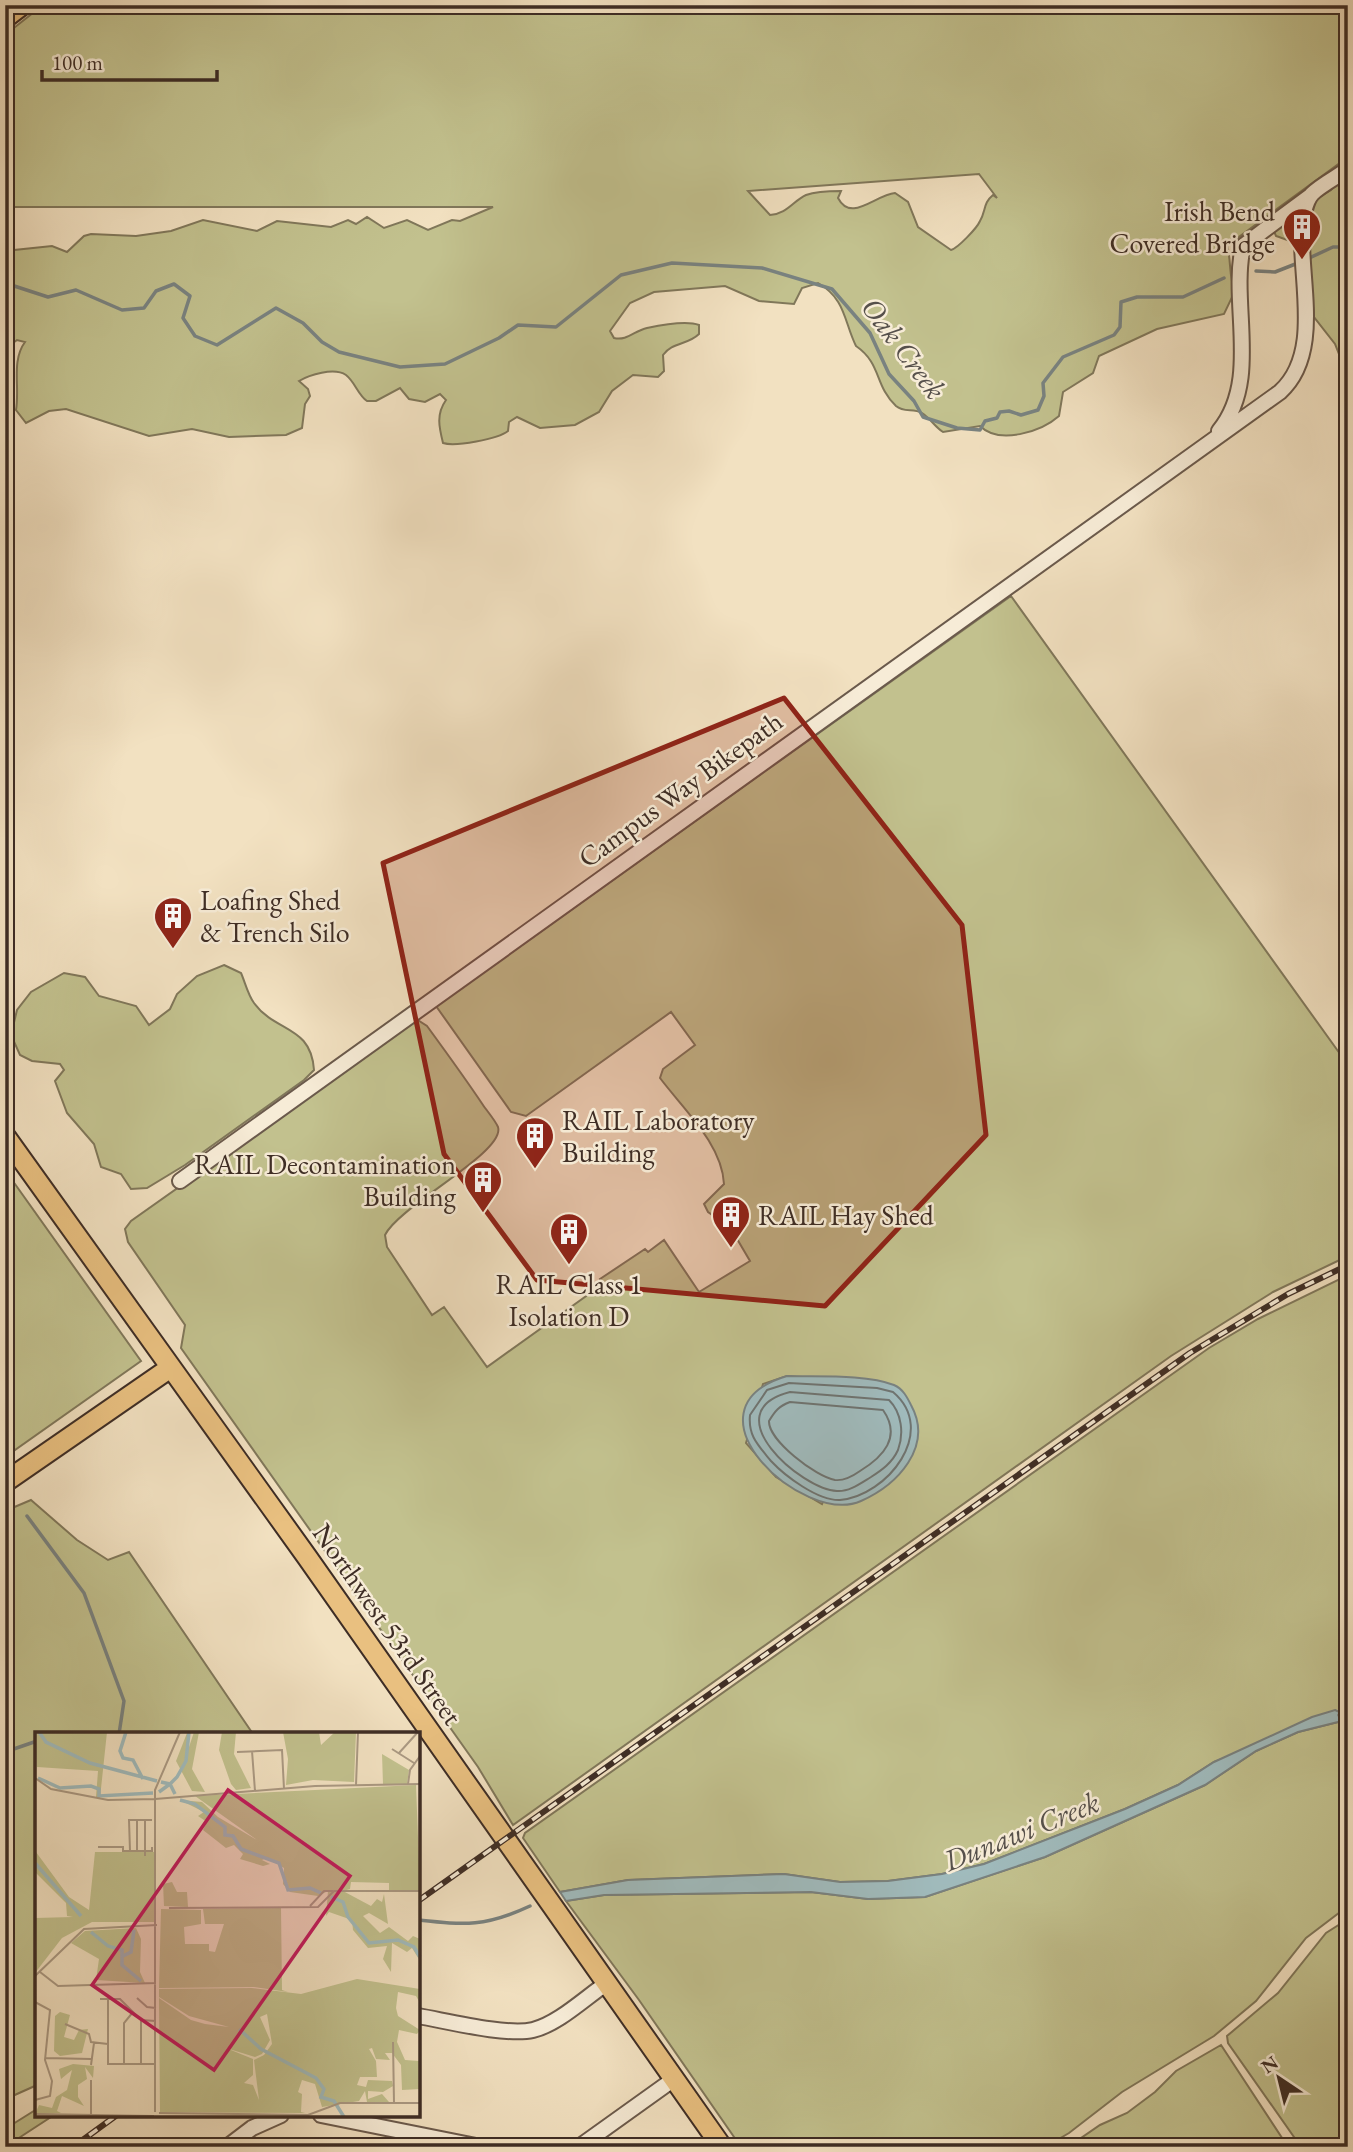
<svg xmlns="http://www.w3.org/2000/svg" width="1353" height="2152" font-family="'EB Garamond',serif">
  <style>
    .green { fill: #c2c18e; stroke: #80775a; stroke-width: 2; fill-rule: evenodd }
    .water { fill: #a0bbbd; stroke: #798280; stroke-width: 2 }
    .lines { fill: none; stroke-linecap: round; stroke-linejoin: round }
    .shore { stroke: #6f7471; stroke-width: 2 }
    .stream { stroke: #798280; stroke-width: 3.5 }
    .minor-casing { stroke: #6b5a4c; stroke-width: 18 }
    .major-casing { stroke: #3e2d25; stroke-width: 23 }
    .minor { stroke: #f7ecd7; stroke-width: 14 }
    .major { stroke: #e9c080; stroke-width: 19 }
    .rail-casing { stroke: #3e2d25; stroke-width: 6 }
    .rail { stroke: #f7ecd7; stroke-width: 3.5; stroke-dasharray: 10; stroke-linecap: butt }
    .marked { fill: #8f2418; fill-opacity: 0.2; stroke: #8f2418; stroke-width: 5; stroke-linejoin: round }
    .labels { text-anchor: middle; dominant-baseline: central; stroke-width: 5; stroke-linejoin: round; paint-order: stroke }
    .poi-label { font-size: 28px; fill: #3e2d25; stroke: #f7ecd7; text-anchor: start }
    .street-label { font-size: 28px; fill: #3e2d25; stroke: #f7ecd7 }
    .water-label { font-size: 30px; font-style: italic; fill: #56504b; stroke: #f7ecd7 }
    .inset-river { fill: none; stroke: #a0bbbd; stroke-width: 3.5 }
    .inset-road { fill: none; stroke: #aa9983; stroke-width: 2 }
    .view { fill: #c2185b; fill-opacity: 0.15; stroke: #c2185b; stroke-width: 3.5 }
    .inset-edge { fill: none; stroke: #3e2d25; stroke-width: 3.5 }
  </style>
  <rect width="100%" height="100%" fill="#f2e1c1"/>
  <filter id="stains"><feTurbulence type="fractalNoise" baseFrequency=".00286" numOctaves="4"/><feColorMatrix values="0 0 0 0 .2 0 0 0 0 .09 0 0 0 0 .02 0 0 0 .5 -.17"/></filter>
  <radialGradient id="worn" r=".72"><stop offset=".6" stop-color="#630" stop-opacity="0"/><stop offset="1" stop-color="#630" stop-opacity=".3"/></radialGradient>
  <path class="green" d="M 43,5 L 1348,5 L 1348,157 L 1236,239 L 1226,241 C 1232,259 1228,276 1235,291 L 1224,314 L 1157,329 L 1099,356 L 1093,373 L 1063,392 L 1059,416 C 1041,432 999,445 980,426 L 943,432 C 935,427 930,418 922,413 C 913,408 904,413 896,406 C 874,385 882,364 856,346 C 844,322 846,299 818,283 L 802,288 L 794,304 L 759,301 L 725,286 L 654,292 L 630,303 L 610,331 L 614,338 C 627,341 634,331 647,328 C 661,325 686,320 699,325 L 699,334 C 688,345 672,342 663,355 L 664,371 L 658,377 L 633,375 L 612,391 L 599,412 L 575,425 L 540,428 L 517,417 L 509,422 L 508,431 C 498,439 455,447 443,443 C 439,427 436,414 446,400 L 440,394 L 425,402 L 409,399 L 400,388 L 376,401 L 367,401 C 358,395 355,382 346,375 C 334,367 309,375 299,381 L 308,389 L 310,396 L 305,404 L 302,428 L 286,435 L 229,437 L 192,429 L 149,436 L 66,409 L 49,411 L 26,423 L 16,410 C 20,387 11,361 25,342 L 17,340 L 5,349 L 5,251 L 52,246 L 67,252 L 84,236 L 91,234 L 136,236 L 171,231 L 203,220 L 257,231 L 277,221 L 331,227 L 348,220 L 356,224 L 367,217 L 384,228 L 407,220 L 428,230 L 452,220 L 460,221 L 493,207 L 5,207 L 5,35 ZM 979,174 L 997,198 L 993,195 C 983,203 986,211 980,221 C 977,228 958,248 951,250 L 918,227 L 908,202 L 895,193 C 875,195 851,223 838,198 L 841,191 C 830,191 817,191 806,195 C 793,201 787,214 770,215 L 748,191 Z
    M 1348,170 L 1348,377 L 1335,344 L 1314,317 L 1312,297 L 1303,278 C 1321,249 1301,245 1276,236 L 1273,229 L 1292,211 L 1304,221 L 1310,217 L 1315,200 L 1331,190 Z
    M 1011,596 L 1348,1065 L 1348,1256 L 1273,1292 L 1171,1356 L 513,1825 L 478,1767 L 181,1348 L 185,1325 L 128,1242 L 125,1229 L 131,1221 L 416,1019 L 427,1026 C 446,1052 465,1078 483,1105 C 487,1111 495,1120 498,1127 C 506,1152 400,1205 385,1235 L 387,1247 L 432,1315 L 444,1307 L 487,1367 L 603,1284 L 600,1279 L 645,1249 L 648,1252 L 664,1240 L 699,1292 L 750,1261 L 730,1227 L 708,1212 L 704,1204 L 724,1184 C 722,1144 684,1110 660,1078 L 663,1069 L 695,1045 L 671,1012 L 526,1116 L 511,1112 L 436,1006 ZM 787,1376 L 878,1382 L 822,1504 L 776,1477 L 746,1443 L 763,1384 Z
    M 224,965 L 241,973 C 245,982 248,995 254,1003 C 276,1033 311,1025 314,1070 L 304,1080 L 185,1165 L 147,1188 L 131,1189 L 121,1174 L 101,1167 L 94,1144 L 67,1113 L 55,1081 L 64,1070 L 60,1064 L 32,1061 L 20,1055 L 11,1035 L 17,1010 L 31,992 L 64,973 L 85,977 L 99,996 L 136,1006 L 149,1025 L 170,1009 L 177,994 L 197,976 Z
    M 5,1170 L 141,1361 L 5,1457 Z
    M 1348,1275 L 1348,1906 L 1306,1938 L 1256,2001 L 1214,2036 L 1122,2092 L 1069,2133 L 1045,2147 L 741,2147 L 639,2000 L 566,1901 L 604,1895 L 811,1892 L 868,1899 L 925,1897 L 1045,1857 L 1205,1785 L 1256,1751 L 1298,1732 L 1346,1720 L 1344,1714 L 1214,1762 L 1178,1785 L 1125,1809 L 984,1864 L 942,1874 L 888,1881 L 840,1882 L 784,1874 L 628,1880 L 560,1892 L 523,1838 L 525,1833 L 1209,1348 L 1258,1319 Z
    M 31,1500 L 77,1540 L 108,1560 L 129,1552 L 253,1734 L 37,1734 L 37,2085 L 8,2098 L 5,2096 L 5,1511 Z
    M 1348,1919 L 1348,2147 L 1301,2147 L 1228,2043 L 1227,2036 L 1278,1993 L 1326,1933 Z
    M 1221,2045 L 1288,2147 L 1068,2147 L 1100,2125 L 1127,2113 L 1155,2092 L 1176,2071 Z
    M 37,2109 L 37,2115 L 54,2115 L 5,2147 L 5,2129 Z"/>
  <path class="water" d="M 787,1376 C 818,1377 866,1374 894,1385 C 903,1389 907,1397 911,1405 C 934,1447 897,1485 861,1501 C 803,1527 676,1409 787,1376 Z
    M 1335,1710 L 1344,1714 L 1346,1720 L 1298,1732 L 1256,1751 L 1205,1785 L 1045,1857 L 925,1897 L 868,1899 L 811,1892 L 604,1895 L 566,1901 L 560,1892 L 628,1880 L 784,1874 L 840,1882 L 888,1881 L 942,1874 L 984,1864 L 1125,1809 L 1178,1785 L 1214,1762 L 1312,1717 Z"/>
  <g class="lines">
    <path class="shore" d="M 789,1383 L 877,1388 L 893,1392 C 939,1431 887,1496 840,1500 C 818,1501 785,1476 771,1461 C 758,1445 748,1436 750,1415 L 767,1390 Z
      M 790,1392 L 889,1400 C 902,1413 904,1434 898,1450 C 892,1463 882,1470 871,1477 C 861,1483 849,1492 837,1491 C 802,1490 712,1412 790,1392 Z
      M 790,1402 L 883,1410 C 902,1437 883,1457 860,1471 C 853,1476 844,1481 835,1480 C 816,1477 768,1440 769,1421 C 775,1411 779,1406 790,1402 Z"/>
    <path class="stream" d="M 1305,260 L 1333,247 L 1348,247
      M 1256,271 L 1275,272 L 1298,263
      M 5,283 L 48,297 L 76,290 L 122,310 L 144,308 L 156,291 L 174,284 L 190,296 L 183,318 L 195,336 L 217,345 L 276,308 L 303,323 L 322,342 L 339,352 L 400,367 L 445,364 L 499,338 L 518,325 L 556,327 L 621,275 L 672,263 L 762,268 L 832,289 L 870,333 L 889,374 L 914,401 L 923,417 L 957,428 L 980,430 L 985,421 L 997,418 L 1000,412 L 1009,411 L 1021,415 L 1038,410 L 1044,396 L 1043,383 L 1063,357 L 1114,335 L 1120,327 L 1121,302 L 1137,297 L 1183,297 L 1224,278
      M 27,1516 L 84,1593 L 124,1701 L 119,1734
      M 1339,1715 L 1348,1714
      M 5,1752 L 37,1741
      M 418,1920 C 466,1925 485,1927 530,1906"/>
    <defs>
      <path id="minor" d="M 1219,431 C 1261,380 1230,305 1243,246 L 1310,196
        M 180,1181 L 1280,392 C 1322,354 1300,282 1302,231 C 1303,219 1304,203 1312,194 C 1321,185 1337,177 1348,169
        M 418,2016 C 447,2021 506,2036 533,2030 C 558,2024 585,1998 607,1983
        M 321,2115 L 481,2147
        M 227,2147 L 252,2128 L 281,2115
        M 579,2147 L 674,2079"/>
      <path id="major" d="M 5,18 L 22,5
        M 5,1136 L 307,1557 L 722,2147
        M 5,1482 L 170,1368"/>
    </defs>
    <use href="#minor" class="minor-casing"/>
    <use href="#major" class="major-casing"/>
    <use href="#minor" class="minor"/>
    <use href="#major" class="major"/>
    <defs>
      <path id="rail" d="M 418,1901 L 1190,1353 L 1288,1294 L 1348,1265
        M 73,2147 L 117,2115"/>
    </defs>
    <use href="#rail" class="rail-casing"/>
    <use href="#rail" class="rail"/>
  </g>
  <path class="marked" d="M 784,698 L 962,925 L 986,1135 L 825,1306 L 537,1280 L 444,1154 L 383,863 Z"/>
  <defs>
    <symbol id="building-pin" viewBox="-11 -11 22 30"><path d="M0 17L-7.5 6A9.5 9.5 0 1 1 7.5 6Z" fill="#8f2418" stroke="#f7ecd7"/><path d="M-4-6H4V6H1V3H-1V6H-4ZM-2.5-4.3h1.7v1.8h-1.7ZM.8-4.3h1.7v1.8H.8ZM-2.5-1h1.7V.8h-1.7ZM.8-1h1.7V.8H.8Z" fill="#fff"/></symbol>
  </defs>
  <g fill-rule="evenodd">
    <use href="#building-pin" x="1280" y="205" width="44" height="60"/>
    <use href="#building-pin" x="151" y="894" width="44" height="60"/>
    <use href="#building-pin" x="513" y="1114" width="44" height="60"/>
    <use href="#building-pin" x="461" y="1158" width="44" height="60"/>
    <use href="#building-pin" x="709" y="1193" width="44" height="60"/>
    <use href="#building-pin" x="547" y="1210" width="44" height="60"/>
  </g>
  <g class="labels">
    <g class="poi-label">
      <text x="1275" y="211" text-anchor="end">Irish Bend<tspan x="1275" dy="32">Covered Bridge</tspan></text>
      <text x="200" y="900">Loafing Shed<tspan x="200" dy="32">&amp; Trench Silo</tspan></text>
      <text x="562" y="1120">RAIL Laboratory<tspan x="562" dy="32">Building</tspan></text>
      <text x="456" y="1164" text-anchor="end">RAIL Decontamination<tspan x="456" dy="32">Building</tspan></text>
      <text x="758" y="1215">RAIL Hay Shed</text>
      <text x="569" y="1284" text-anchor="middle">RAIL Class 1<tspan x="569" dy="32">Isolation D</tspan></text>
    </g>
    <g class="street-label">
      <text transform="translate(680 789) rotate(-36)">Campus Way Bikepath</text>
      <text transform="translate(388 1624) rotate(55)">Northwest 53rd Street</text>
    </g>
    <g class="water-label">
      <text transform="translate(904 348) rotate(53)">Oak Creek</text>
      <text transform="translate(1021 1831) rotate(-22)">Dunawi Creek</text>
    </g>
  </g>
  <g transform="translate(35 1732)">
    <rect width="385" height="385" fill="#f2e1c1"/>
    <path d="M 0,0 L 72,0 L 65,66 L 61,65 L 63,39 L 2,35 L 2,46 ZM 159,0 L 164,0 L 157,37 L 170,60 L 157,59 L 141,29 L 152,1 L 154,15 ZM 187,0 L 201,0 L 199,22 L 216,56 L 201,58 L 196,52 L 184,18 ZM 248,0 L 284,0 L 286,13 L 300,0 L 321,0 L 319,50 L 278,48 L 251,53 L 253,27 ZM 347,22 L 374,38 L 372,52 L 348,52 ZM 381,53 L 385,158 L 354,158 L 354,151 L 316,150 L 315,157 L 308,159 L 336,174 L 342,167 L 347,170 L 349,162 L 353,192 L 334,181 L 328,184 L 345,201 L 354,195 L 373,209 L 378,204 L 385,207 L 385,229 L 377,216 L 372,220 L 357,211 L 356,240 L 348,227 L 352,214 L 333,216 L 318,198 L 317,188 L 294,180 L 291,184 L 293,159 L 283,164 L 255,160 L 248,152 L 249,136 L 232,126 L 227,128 L 235,132 L 228,134 L 205,127 L 208,122 L 199,113 L 191,116 L 168,98 L 172,90 L 163,84 L 169,80 L 145,68 L 167,70 L 183,85 L 222,108 L 160,64 ZM 1,120 L 34,165 L 54,178 L 60,120 L 119,120 L 119,190 L 57,190 L 27,206 L 0,241 L 0,186 L 38,185 L 32,184 L 31,171 L 0,140 ZM 137,150 L 142,160 L 152,160 L 153,175 L 129,174 L 128,152 ZM 246,176 L 247,258 L 253,260 L 219,255 L 124,256 L 126,177 L 166,178 L 166,192 L 149,195 L 150,212 L 174,212 L 174,219 L 180,220 L 189,192 L 170,192 L 168,177 ZM 101,196 L 106,207 L 105,240 L 110,251 L 61,248 L 64,227 L 36,211 L 50,199 ZM 322,247 L 385,257 L 385,271 L 381,264 L 363,260 L 361,276 L 363,284 L 385,298 L 382,302 L 364,298 L 362,310 L 370,328 L 384,329 L 385,357 L 367,358 L 366,333 L 357,321 L 350,321 L 355,328 L 341,327 L 337,316 L 334,317 L 341,329 L 342,345 L 325,345 L 322,353 L 331,355 L 333,348 L 357,349 L 358,354 L 348,360 L 333,359 L 333,367 L 347,362 L 354,370 L 332,370 L 330,359 L 324,369 L 287,375 L 280,352 L 267,348 L 263,360 L 267,362 L 266,380 L 270,381 L 125,380 L 124,266 L 156,288 L 170,292 L 194,295 L 154,284 L 124,265 L 124,257 L 217,256 L 266,262 ZM 232,282 L 237,312 L 229,323 L 219,328 L 224,368 L 218,353 L 209,351 L 218,343 L 218,327 L 191,316 L 220,325 L 227,322 L 235,308 L 225,285 ZM 25,280 L 35,283 L 29,305 L 39,308 L 44,298 L 53,297 L 47,321 L 25,324 L 19,319 L 20,284 ZM 38,332 L 59,334 L 58,346 L 50,335 L 52,347 L 43,353 L 43,365 L 49,374 L 27,364 L 22,379 L 26,381 L 0,382 L 4,373 L 17,376 L 21,365 L 32,358 L 37,338 L 26,347 L 24,337 Z" fill="#c2c18e" fill-rule="evenodd"/>
    <path class="inset-river" d="M 4,0 L 11,10 L 55,31 L 122,49M 91,0 L 85,19 L 88,26 L 98,28 L 108,47M 3,46 L 25,56 L 56,54 L 64,57 L 64,64 L 118,61M 126,50 L 135,52 L 142,45 L 151,29 L 154,0M 124,60 L 135,52 L 140,62M 145,68 L 160,72 L 190,95 L 190,103 L 198,104 L 206,117 L 244,131 L 253,158 L 275,156 L 286,161M 0,131 L 46,184M 296,165 L 308,170 L 313,185 L 334,211 L 363,208 L 379,215 L 385,225M 56,200 L 73,214 L 87,218 L 87,233 L 106,249M 88,224 L 96,220 L 99,198M 204,297 L 226,317 L 281,346 L 289,357 L 286,365 L 299,369 L 309,385"/>
    <path class="inset-road" d="M 357,17 L 379,31M 217,19 L 220,59M 202,20 L 247,18 L 249,57M 364,21 L 383,0M 0,46 L 16,57 L 73,68 L 120,67M 373,52 L 375,38 L 385,24M 321,53 L 323,0M 120,67 L 280,54 L 385,52M 102,88 L 102,119M 110,88 L 110,124M 63,115 L 88,115 L 88,119 L 117,119 L 117,115M 95,119 L 94,88 L 117,88M 275,174 L 289,159 L 298,159M 134,176 L 283,175 L 299,159 L 385,159M 5,240 L 23,254 L 121,251M 0,244 L 49,197 L 122,193M 102,266 L 112,275 L 121,276M 65,267 L 85,267 L 106,288 L 121,289M 73,267 L 73,332 L 121,332M 0,270 L 15,278 L 10,328 L 17,349 L 15,364 L 0,368M 30,292 L 54,302 L 56,310 L 73,312M 358,310 L 359,371M 10,326 L 56,327M 89,332 L 89,291 L 98,280M 106,332 L 106,288M 56,333 L 59,311M 56,348 L 56,383M 120,380 L 120,58 L 145,0M 124,381 L 273,383 L 305,371 L 385,371M 0,382 L 119,384"/>
    <path class="view" d="M 193,58 L 315,144 L 179,338 L 57,253 Z"/>
    <rect width="385" height="385" class="inset-edge"/>
  </g>
  <rect width="1353" height="2152" fill="none" stroke="#f2e1c1" stroke-width="28"/>
  <rect x="7" y="7" width="1339" height="2138" fill="none" stroke="#3e2d25" stroke-width="3.5"/>
  <rect x="14" y="14" width="1325" height="2124" fill="none" stroke="#3e2d25" stroke-width="2"/>
  <g transform="translate(1279 2078) rotate(325)" stroke="#f7ecd7" stroke-width="5" paint-order="stroke">
  <path d="M0-5L12 26L0 18L-12 26Z" fill="#3e2d25"/>
  <text y="-10" font-size="19" font-weight="bold" text-anchor="middle" fill="#3e2d25">N</text>
  </g>
  <path d="M42 70v10h175v-10" fill="none" stroke="#3e2d25" stroke-width="3.5"/>
  <text x="52" y="70" font-size="21" fill="#3e2d25" stroke="#f7ecd7" stroke-width="5" paint-order="stroke">100 m</text>
  <rect width="100%" height="100%" filter="url(#stains)"/>
  <rect width="100%" height="100%" fill="url(#worn)"/>
</svg>
